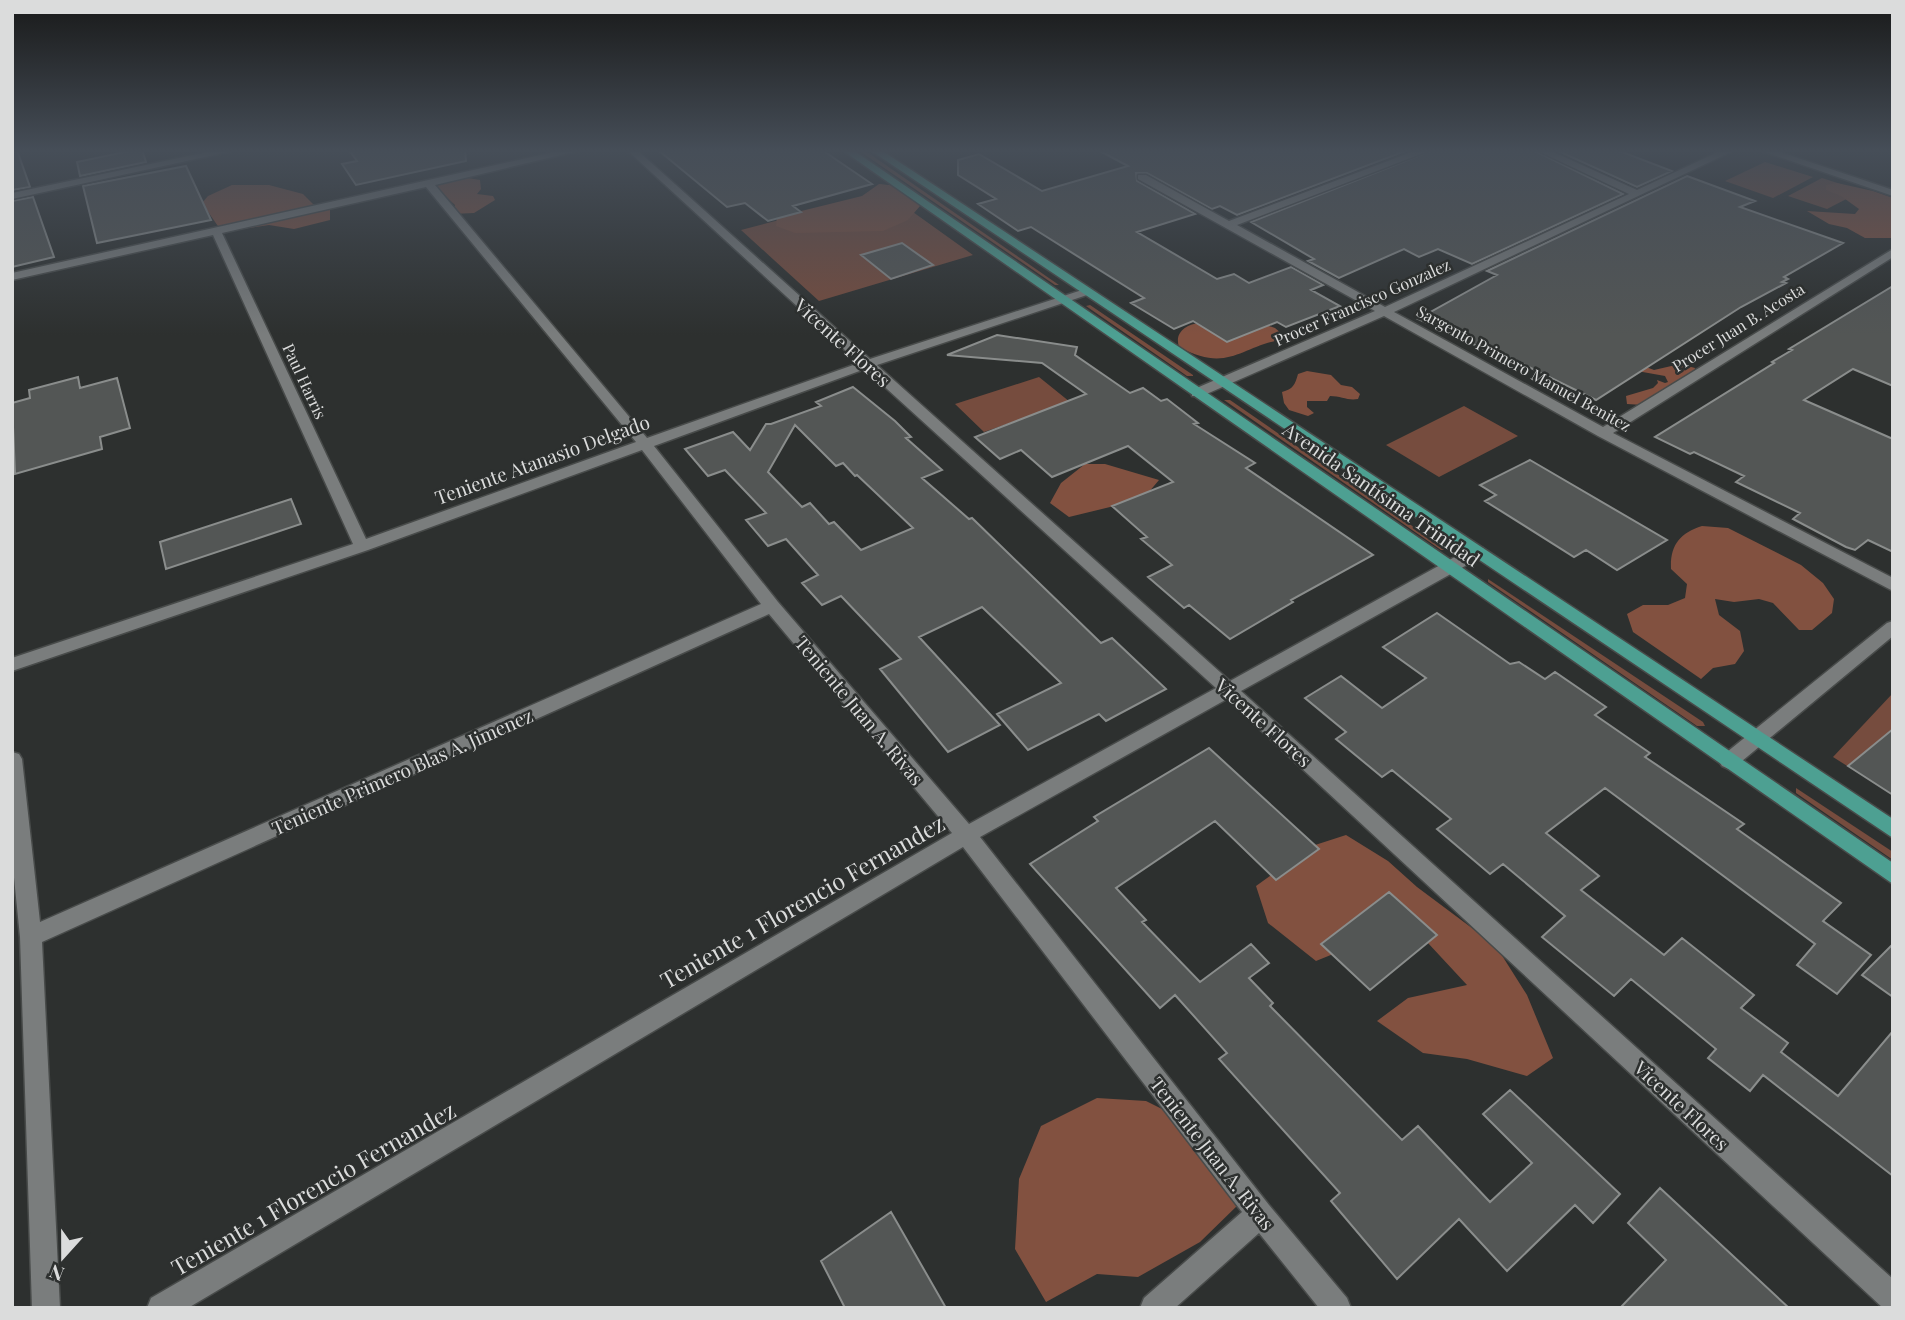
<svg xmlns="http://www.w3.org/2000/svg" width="1905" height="1320" font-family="'Playfair Display',serif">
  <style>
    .green { fill: #764c3e }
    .forest { fill: #825140 }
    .building { fill: #535655; stroke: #8a8d8c; stroke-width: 2; fill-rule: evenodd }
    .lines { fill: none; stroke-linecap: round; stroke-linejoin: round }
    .street-casing { stroke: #484b4a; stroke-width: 3 }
    .primary-casing { stroke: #484b4a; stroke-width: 3 }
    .street { fill: #7a7d7d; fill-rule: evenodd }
    .primary { fill: #4da092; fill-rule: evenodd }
    .labels { text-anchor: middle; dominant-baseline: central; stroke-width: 5; stroke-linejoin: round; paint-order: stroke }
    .far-street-label { font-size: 16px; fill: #dbdcdc; stroke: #2d302f }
    .street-label { font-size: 19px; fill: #dbdcdc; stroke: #2d302f }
    .near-street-label { font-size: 23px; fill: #dbdcdc; stroke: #2d302f }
  </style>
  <rect width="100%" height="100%" fill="#2d302f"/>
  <path class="green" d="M 858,150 L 864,150 L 1059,285 L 1055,285 Z
    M 1765,162 L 1813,177 L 1773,198 L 1725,181 Z
    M 1822,178 L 1862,191 L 1827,209 L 1788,196 Z
    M 885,192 L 973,255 L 819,301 L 741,230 Z
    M 1090,305 L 1193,375 L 1193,376 L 1187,376 L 1086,306 Z
    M 1039,377 L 1070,402 L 984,432 L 955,404 Z
    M 1224,400 L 1230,400 L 1447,550 L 1441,550 Z
    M 1464,406 L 1518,436 L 1439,477 L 1386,445 Z
    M 1488,579 L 1703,722 L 1705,726 L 1697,726 L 1488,582 Z
    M 1893,693 L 1893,795 L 1833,757 Z
    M 1796,788 L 1893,852 L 1893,860 L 1796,793 Z"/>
  <path class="forest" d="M 468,178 L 480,180 L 481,189 L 477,194 L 493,196 L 495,200 L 474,213 L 452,214 L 455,205 L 433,185 Z
    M 1837,183 L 1873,191 L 1893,198 L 1893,238 L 1865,238 L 1847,228 L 1829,224 L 1807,211 L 1855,214 L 1859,209 L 1841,196 L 1826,190 L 1826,185 Z
    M 879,184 C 897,186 913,186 920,206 L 908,220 L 883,231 L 795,233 L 776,226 L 777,217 L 862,196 Z
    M 232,185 L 269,185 L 303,194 L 313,204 L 330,206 L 330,220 L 294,229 L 269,225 L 222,232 L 202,203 L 208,196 Z
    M 1200,323 L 1266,325 L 1275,328 L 1288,339 C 1242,343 1231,375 1179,347 C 1174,332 1187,324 1200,323 Z
    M 1680,364 L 1695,368 L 1694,373 L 1643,405 L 1627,404 L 1626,396 L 1653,388 L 1658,383 L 1657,380 L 1665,383 L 1668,382 L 1665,376 L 1637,371 L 1646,367 L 1654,370 Z
    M 1307,371 L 1331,375 L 1341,385 L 1352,387 L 1360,394 L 1358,399 C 1348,401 1341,396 1330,396 L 1327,401 L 1307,401 L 1307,407 L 1314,413 L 1308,416 L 1289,410 L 1284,403 L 1282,392 C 1293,389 1295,385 1298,374 Z
    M 1085,464 L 1105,464 L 1159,480 L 1143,499 L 1069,517 L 1050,503 L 1061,483 Z
    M 1702,526 L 1728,528 L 1801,565 L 1823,583 L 1834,599 L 1832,613 L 1812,630 L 1799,630 L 1773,603 L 1759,599 L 1734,602 L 1715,599 L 1719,615 L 1740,631 L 1744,651 L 1735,664 L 1713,668 L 1701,679 L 1633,632 L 1627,614 L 1643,605 L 1668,605 L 1685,598 L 1687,584 L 1671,569 C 1670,545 1680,533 1702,526 Z
    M 1346,835 L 1388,861 L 1417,887 L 1496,946 L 1527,995 L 1553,1058 L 1527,1076 L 1467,1059 L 1423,1053 L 1377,1021 L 1408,998 L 1467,985 L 1388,900 L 1353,946 L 1316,961 L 1268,923 L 1256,886 L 1312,846 Z
    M 1097,1098 L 1146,1101 L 1214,1135 L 1240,1203 L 1200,1242 L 1138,1277 L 1097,1274 L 1046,1302 L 1015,1249 L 1019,1179 L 1041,1126 Z"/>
  <path class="building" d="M 12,150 L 17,150 L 30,187 L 12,190 Z
    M 134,150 L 142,150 L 146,162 L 80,176 L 77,162 Z
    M 349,150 L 465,150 L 466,161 L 356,185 L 342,164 L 357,161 Z
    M 658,150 L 822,150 L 872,184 L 793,206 L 801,212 L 768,221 L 745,203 L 727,207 Z
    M 1098,150 L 1408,150 L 1237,215 L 1220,206 L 1212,209 L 1147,173 L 1136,173 L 1137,181 L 1195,214 L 1137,232 L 1217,279 L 1234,274 L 1249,283 L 1291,267 L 1323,285 L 1311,290 L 1340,306 L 1286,327 L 1277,322 L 1227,342 L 1193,321 L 1174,329 L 1131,303 L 1144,298 L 1031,227 L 1018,231 L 978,204 L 996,199 L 958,175 L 958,160 L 979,154 L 1042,191 L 1128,166 Z
    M 1433,150 L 1533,150 L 1623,194 L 1472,264 L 1438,249 L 1419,257 L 1404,249 L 1339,278 L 1308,261 L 1314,259 L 1251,222 Z
    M 1556,150 L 1617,150 L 1672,171 L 1637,187 Z
    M 186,166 L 211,220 L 97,243 L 83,186 Z
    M 1687,176 L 1755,201 L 1740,207 L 1843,243 L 1784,277 L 1788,279 L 1782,282 L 1786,283 L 1741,307 L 1596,400 L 1496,351 L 1492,353 L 1418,319 L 1497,275 L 1487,271 Z
    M 33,197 L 54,257 L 12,267 L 12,201 Z
    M 902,243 L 933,265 L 891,279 L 861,255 Z
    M 1893,286 L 1893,386 L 1853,369 L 1804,400 L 1893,439 L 1893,552 L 1868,540 L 1855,550 L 1846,547 L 1793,519 L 1800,513 L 1736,482 L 1744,476 L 1694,452 L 1690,454 L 1655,437 L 1774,363 L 1772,362 L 1792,350 L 1789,349 Z
    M 997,335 L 1077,347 L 1075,355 L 1130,393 L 1143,388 L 1161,401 L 1167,399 L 1198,423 L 1194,424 L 1255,463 L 1246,468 L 1373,555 L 1291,600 L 1293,602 L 1230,639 L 1189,605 L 1184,608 L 1148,577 L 1172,565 L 1141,539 L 1147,537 L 1112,506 L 1173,482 L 1128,446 L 1052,477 L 1021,450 L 1000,459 L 975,437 L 1086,394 L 1042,363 L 947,355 Z
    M 78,377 L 80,388 L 117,378 L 130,428 L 100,437 L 102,449 L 15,474 L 12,403 L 30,398 L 29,390 Z
    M 853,387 L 895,421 L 911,437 L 906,438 L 942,470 L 922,478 L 969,519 L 972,518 L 1101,643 L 1112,638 L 1166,689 L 1106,721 L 1099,714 L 1028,750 L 997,714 L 1061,683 L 982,607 L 919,637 L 1000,725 L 948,752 L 880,669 L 901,659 L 841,596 L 822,605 L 802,583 L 818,575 L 786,539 L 768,546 L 746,520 L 766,513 L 725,470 L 708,476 L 685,449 L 733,432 L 750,450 L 766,424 L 771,424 L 821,406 L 816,402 ZM 795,425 L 836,466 L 843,463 L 855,476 L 857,475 L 913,528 L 861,550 L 834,522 L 829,524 L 810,503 L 802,507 L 768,472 Z
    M 1530,460 L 1667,540 L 1617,570 L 1586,550 L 1574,557 L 1485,501 L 1496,495 L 1480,485 Z
    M 291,499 L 301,524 L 166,569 L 160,542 Z
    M 1437,613 L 1510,664 L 1519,662 L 1545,679 L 1555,672 L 1606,707 L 1595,715 L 1650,753 L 1645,757 L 1744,824 L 1737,829 L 1841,903 L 1823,921 L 1871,955 L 1837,994 L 1797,965 L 1815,944 L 1605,788 L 1546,833 L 1599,876 L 1581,890 L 1664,955 L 1682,938 L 1754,995 L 1741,1008 L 1788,1043 L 1781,1052 L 1838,1096 L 1893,1031 L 1893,1176 L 1763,1075 L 1750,1091 L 1708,1058 L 1716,1049 L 1631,979 L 1614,996 L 1542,937 L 1565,916 L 1503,864 L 1490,874 L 1437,829 L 1451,819 L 1392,770 L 1382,777 L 1336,739 L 1346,732 L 1305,698 L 1341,676 L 1382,708 L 1426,678 L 1383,647 Z
    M 1893,729 L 1893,795 L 1848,766 Z
    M 1209,748 L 1319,849 L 1276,880 L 1215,821 L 1116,888 L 1146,920 L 1142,922 L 1200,982 L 1251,944 L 1269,963 L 1249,978 L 1273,1003 L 1270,1006 L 1402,1140 L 1418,1126 L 1490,1202 L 1532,1163 L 1483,1114 L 1510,1090 L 1620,1194 L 1593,1223 L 1575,1205 L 1507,1271 L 1459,1219 L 1397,1279 L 1331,1201 L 1340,1193 L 1219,1059 L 1227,1053 L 1175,995 L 1160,1008 L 1030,864 L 1098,821 L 1094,817 Z
    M 1389,892 L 1437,935 L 1370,990 L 1321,944 Z
    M 1893,944 L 1893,997 L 1862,975 Z
    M 1660,1188 L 1789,1308 L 1620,1308 L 1666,1260 L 1628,1223 Z
    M 891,1212 L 946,1308 L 845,1308 L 821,1261 Z"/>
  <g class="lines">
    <defs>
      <path id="street" d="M 217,150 L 237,150 L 12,199 L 12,193 Z
        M 563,150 L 582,150 L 435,185 L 647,438 L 859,363 L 627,150 L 637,150 L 870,359 L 1082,290 L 1090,290 L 1090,294 L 877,365 L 1230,681 L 1471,548 L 1483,548 L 1485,552 L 1483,556 L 1241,691 L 1893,1279 L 1893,1308 L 1883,1308 L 1227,699 L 980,837 L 1269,1205 L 1347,1298 L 1351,1308 L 1319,1308 L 1259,1233 L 1175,1308 L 1140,1308 L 1144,1298 L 1242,1212 L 963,847 L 188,1308 L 147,1308 L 151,1298 L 952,833 L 769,614 L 42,942 L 60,1308 L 32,1308 L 20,937 L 12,858 L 12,752 L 19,754 L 22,759 L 40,922 L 761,604 L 642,450 L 368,550 L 12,671 L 12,658 L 353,544 L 213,235 L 12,280 L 12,273 ZM 426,187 L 636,442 L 366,539 L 222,233 ZM 865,369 L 1216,688 L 969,824 L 778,602 L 654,446 Z
        M 1417,150 L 1431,150 L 1237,225 L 1385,307 L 1629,194 L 1536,150 L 1549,150 L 1637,190 L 1722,150 L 1735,150 L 1394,312 L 1603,427 L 1893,249 L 1893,257 L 1613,433 L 1893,578 L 1893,591 L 1598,436 L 1384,316 L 1202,396 L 1192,396 L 1192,390 L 1375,311 L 1138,179 L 1138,175 L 1146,175 L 1229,221 Z
        M 1759,150 L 1774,150 L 1893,190 L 1893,196 Z
        M 1893,621 L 1893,636 L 1736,766 L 1729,769 L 1722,766 L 1719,761 L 1722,756 L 1887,623 Z"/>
      <path id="primary" d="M 842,150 L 853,150 L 1893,863 L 1893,884 Z
        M 870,150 L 881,150 L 1893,819 L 1893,838 Z"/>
    </defs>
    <use href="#street" class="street-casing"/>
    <use href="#primary" class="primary-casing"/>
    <use href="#street" class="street"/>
    <use href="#primary" class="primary"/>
  </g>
  <linearGradient id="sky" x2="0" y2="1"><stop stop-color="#191a1a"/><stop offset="0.45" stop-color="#464e58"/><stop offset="1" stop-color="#464e58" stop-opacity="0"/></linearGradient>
  <rect width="1905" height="335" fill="url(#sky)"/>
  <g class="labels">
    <g class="far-street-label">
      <text transform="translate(1362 302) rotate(-24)">Procer Francisco Gonzalez</text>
      <text transform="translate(1738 327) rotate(-32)">Procer Juan B. Acosta</text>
      <text transform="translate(1524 368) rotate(29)">Sargento Primero Manuel Benitez</text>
      <text transform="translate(305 381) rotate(65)">Paul Harris</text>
    </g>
    <g class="street-label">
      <text transform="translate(843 342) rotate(42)">Vicente Flores</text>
      <text transform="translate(542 459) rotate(-20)">Teniente Atanasio Delgado</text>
      <text transform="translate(1382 494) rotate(35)">Avenida Santísima Trinidad</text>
      <text transform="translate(860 710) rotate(50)">Teniente Juan A. Rivas</text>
      <text transform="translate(1264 722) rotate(42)">Vicente Flores</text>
      <text transform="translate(402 771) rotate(-24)">Teniente Primero Blas A. Jimenez</text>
      <text transform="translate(1682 1105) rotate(43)">Vicente Flores</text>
      <text transform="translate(1213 1153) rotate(52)">Teniente Juan A. Rivas</text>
    </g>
    <g class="near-street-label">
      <text transform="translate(802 901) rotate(-30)">Teniente 1 Florencio Fernandez</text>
      <text transform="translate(313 1188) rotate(-30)">Teniente 1 Florencio Fernandez</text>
    </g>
  </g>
  <rect width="1905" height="1320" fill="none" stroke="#dbdcdc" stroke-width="28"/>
  <g transform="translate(63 1257) rotate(201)" stroke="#2d302f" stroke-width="5" paint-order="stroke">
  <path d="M0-5L12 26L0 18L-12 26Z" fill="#dbdcdc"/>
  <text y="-10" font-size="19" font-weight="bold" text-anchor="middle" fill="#dbdcdc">N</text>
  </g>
</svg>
